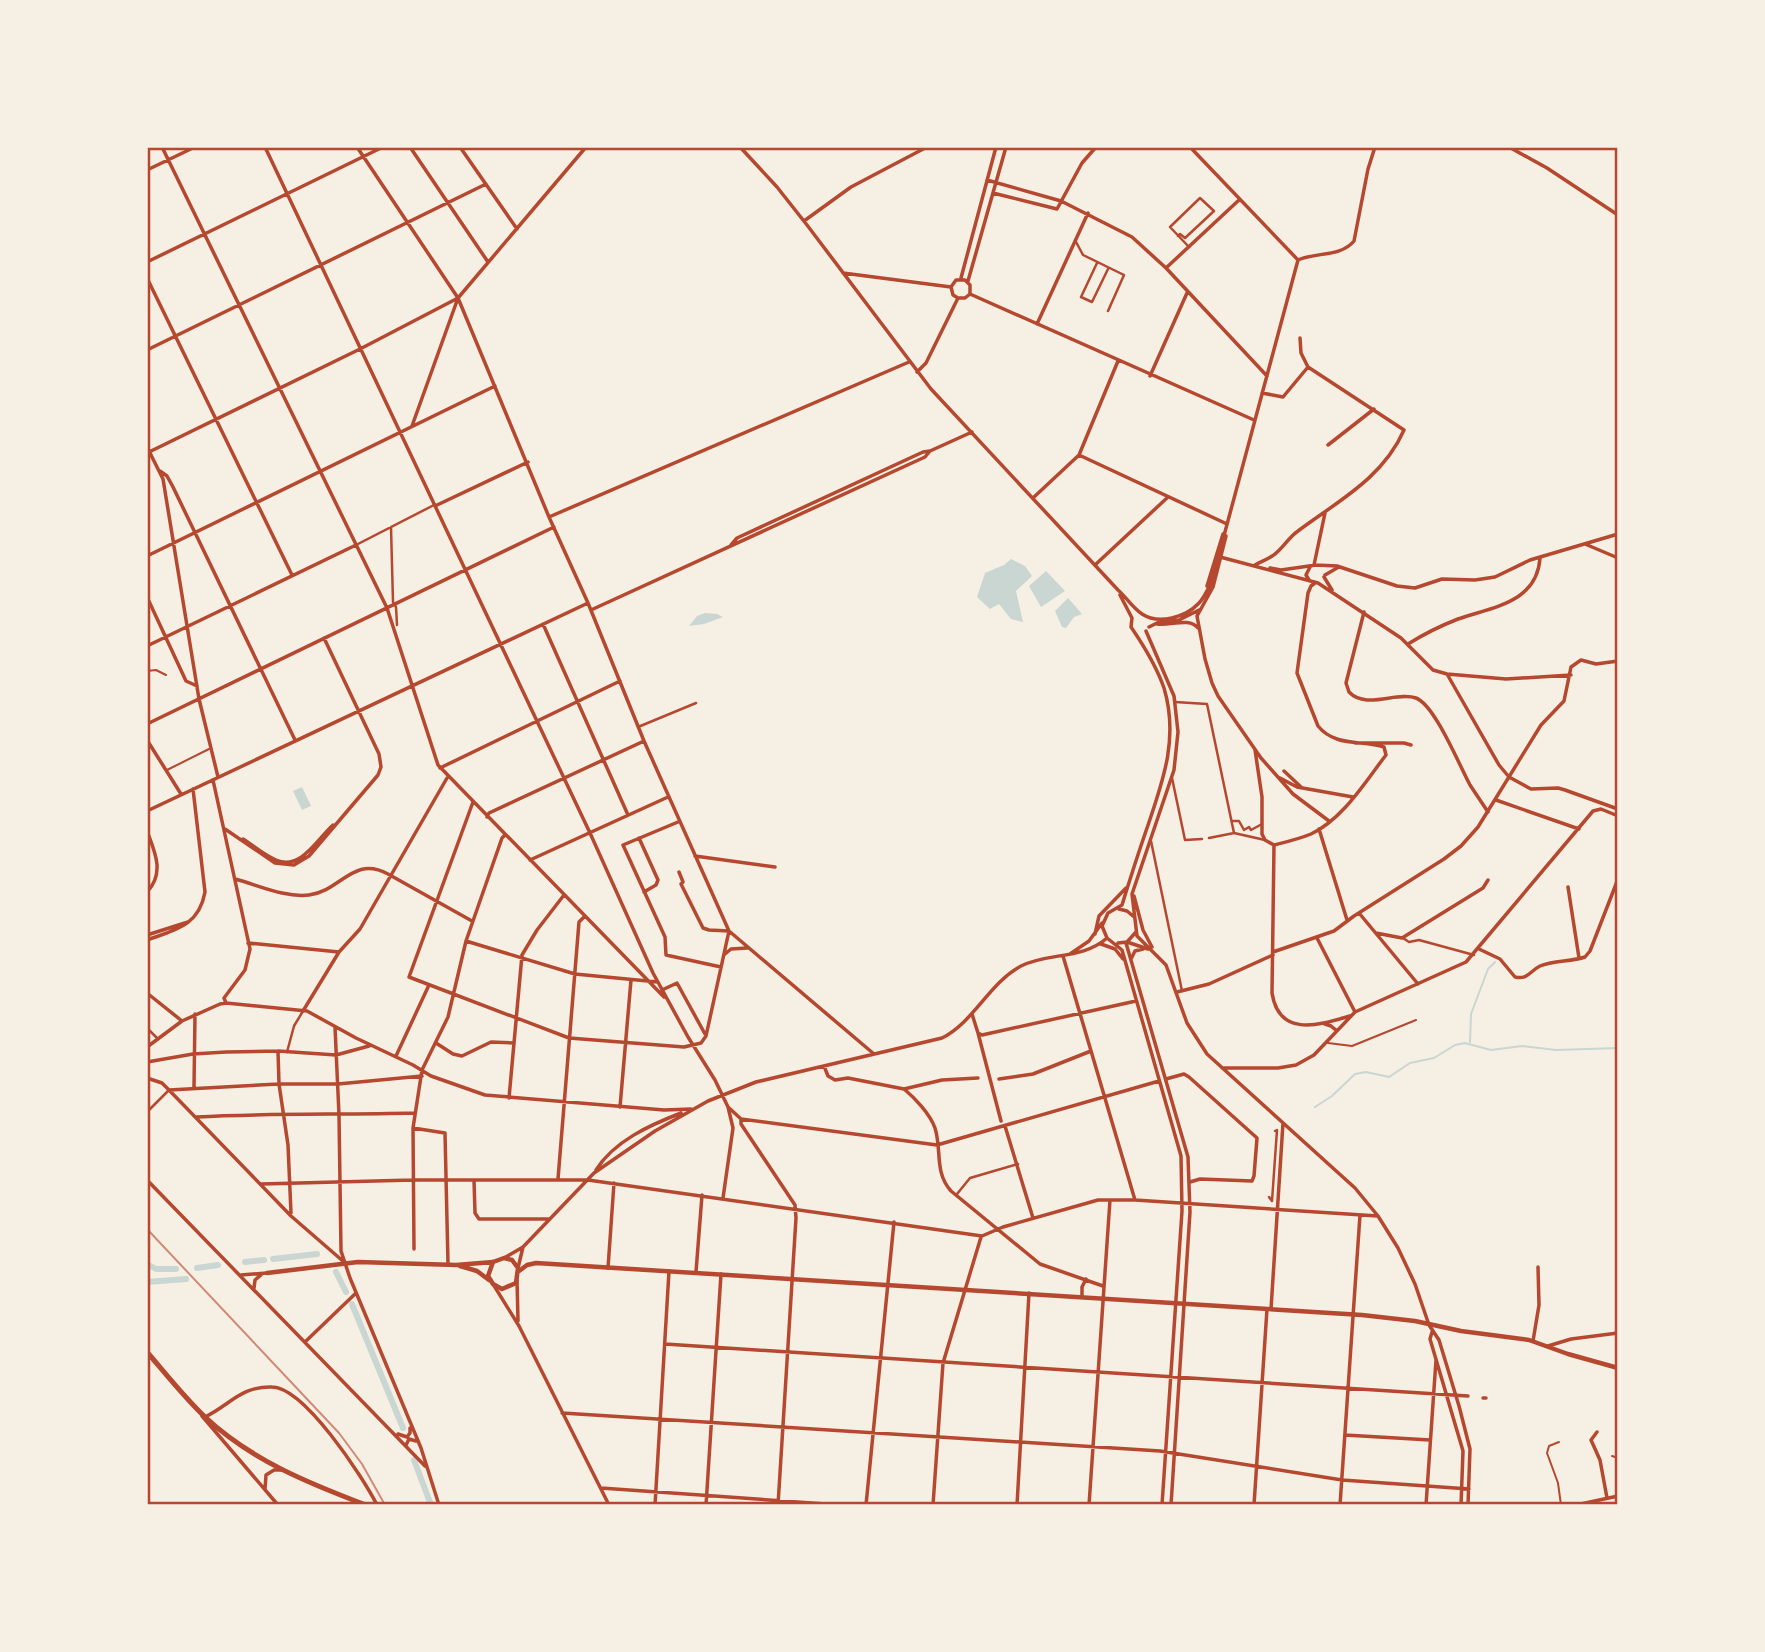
<svg xmlns="http://www.w3.org/2000/svg" width="1765" height="1652" font-family="Merriweather,serif">
  <style>
    .water { fill: #c9d6d2 }
    .lines { fill: none; stroke-linecap: round; stroke-linejoin: round }
    .stream { stroke: #c9d6d2; stroke-width: 2 }
    .canal { stroke: #c9d6d2; stroke-width: 6 }
    .service { stroke: #b5482f; stroke-width: 2 }
    .pedestrian { stroke: #b5482f; stroke-width: 2.5 }
    .minor { stroke: #b5482f; stroke-width: 3.5 }
    .tertiary { stroke: #b5482f; stroke-width: 4.5 }
    .primary { stroke: #b5482f; stroke-width: 5 }
    .rail { stroke: #cf8b77; stroke-width: 2 }
    .neatline { fill: none; stroke: #b5482f; stroke-width: 2.5 }
  </style>
  <rect width="100%" height="100%" fill="#f6efe4"/>
  <path class="water" d="M 1011,559 L 1025,566 L 1032,576 L 1016,591 L 1023,622 L 1011,619 L 999,604 L 990,609 L 977,597 L 985,573 L 1004,565 Z
    M 1046,571 L 1065,591 L 1041,607 L 1029,586 Z
    M 1068,598 L 1082,614 L 1074,617 L 1066,628 L 1062,627 L 1055,611 Z
    M 705,613 L 717,614 L 723,617 L 704,624 L 689,626 L 697,616 Z
    M 302,787 L 311,806 L 302,810 L 293,791 Z"/>
  <g class="lines">
    <path class="stream" d="M 1470,1042 L 1471,1014 L 1488,969 L 1495,962
      M 1315,1107 L 1332,1096 L 1355,1074 L 1366,1072 L 1389,1077 L 1410,1063 L 1434,1058 L 1455,1045 L 1465,1043 L 1491,1050 L 1522,1046 L 1556,1050 L 1618,1048"/>
    <path class="canal" d="M 273,1259 L 317,1254
      M 245,1262 L 264,1260
      M 147,1264 L 156,1269 L 176,1269
      M 197,1268 L 218,1265
      M 336,1272 L 346,1292
      M 147,1282 L 186,1279
      M 352,1304 L 403,1428
      M 414,1460 L 431,1505"/>
    <path class="service" d="M 147,671 L 156,670 L 166,675
      M 167,770 L 209,749
      M 1328,1043 L 1352,1046 L 1416,1020
      M 1559,1442 L 1549,1446 L 1547,1453 L 1558,1483 L 1561,1505
      M 1612,1456 L 1618,1458"/>
    <path class="pedestrian" d="M 1178,236 L 1180,234 L 1185,238 L 1214,211 L 1200,198 L 1170,227 L 1189,247
      M 1075,240 L 1083,255 L 1124,275 L 1108,311
      M 1097,263 L 1081,297 L 1092,302 L 1108,269
      M 391,527 L 393,602 L 396,607 L 397,625
      M 356,545 L 434,505
      M 1175,702 L 1207,704 L 1234,833
      M 638,727 L 696,703
      M 1172,778 L 1185,840 L 1202,839
      M 1233,821 L 1239,821 L 1244,830 L 1249,827 L 1251,830 L 1262,824
      M 1209,838 L 1234,833 L 1265,840
      M 1151,841 L 1182,991
      M 1403,938 L 1409,942 L 1419,940 L 1474,955
      M 147,1028 L 157,1038
      M 287,1052 L 294,1026 L 303,1011
      M 147,1112 L 169,1090
      M 957,1194 L 970,1178 L 1018,1164
      M 1269,1197 L 1272,1201 L 1277,1130 L 1275,1131"/>
    <path class="minor" d="M 162,147 L 387,608 L 438,765 L 664,997
      M 265,147 L 590,833 L 653,973 L 688,1037 L 715,1080 L 728,1107 L 741,1119 L 741,1124 L 795,1205 L 796,1218 L 778,1505
      M 357,147 L 458,298 L 549,517 L 588,603 L 644,741 L 729,931 L 706,1036 L 701,1043 L 684,1047 L 569,1038 L 409,977 L 473,802
      M 410,147 L 488,262
      M 460,147 L 517,229
      M 740,147 L 777,187 L 807,225 L 931,389 L 1118,590 C 1126,597 1133,608 1142,614 C 1159,625 1186,617 1199,603 C 1204,598 1207,590 1211,584 L 1298,260
      M 1190,147 L 1298,260
      M 1509,147 L 1547,168 L 1618,215
      M 147,170 L 195,147
      M 987,180 L 1061,201 L 1132,237 L 1166,268 L 1267,376
      M 993,193 L 1057,209 L 1082,163 L 1096,147
      M 804,221 L 851,187 L 927,147
      M 1298,260 C 1316,252 1341,257 1354,241 L 1368,169 L 1375,147
      M 147,262 L 383,147
      M 1166,268 L 1239,200
      M 843,273 L 951,287
      M 147,278 L 292,575
      M 961,278 L 996,147
      M 968,281 L 1006,147
      M 951,287 L 956,280 L 965,280 L 970,285 L 970,294
      M 951,287 L 953,295 L 958,298
      M 970,294 L 1254,420
      M 958,298 L 965,298 L 970,294
      M 1037,324 L 1088,213
      M 147,350 L 486,184
      M 917,372 L 926,363 L 958,298
      M 1150,376 L 1187,293
      M 1262,393 L 1283,397 L 1308,367
      M 412,426 L 458,298 L 586,147
      M 1328,445 L 1374,409
      M 147,447 L 163,479 L 199,699 L 218,777
      M 147,453 L 360,349 L 458,298
      M 1079,455 L 1227,524
      M 160,471 L 167,476 L 173,487 L 295,740
      M 1034,497 L 1079,455 L 1118,361
      M 435,506 L 528,462
      M 549,517 L 909,362
      M 1226,536 L 1213,587 L 1197,616 L 1205,659 L 1212,683 L 1218,696 L 1261,758 L 1293,794 L 1329,821
      M 1585,544 L 1618,558
      M 731,545 L 737,538 L 923,452 L 930,451 L 972,432
      M 147,556 L 495,386
      M 1220,557 L 1318,583 L 1401,638 L 1433,670 L 1447,674 L 1506,679 L 1571,675
      M 1095,565 L 1168,497
      M 1255,565 C 1262,561 1269,559 1275,554 C 1283,548 1289,537 1298,531 C 1338,501 1383,478 1404,430 L 1308,367 L 1301,353 L 1300,338
      M 1314,565 L 1325,513
      M 1270,568 L 1281,570 L 1316,565 L 1337,566 L 1397,586 L 1415,588 L 1442,579 L 1475,580 L 1495,577 L 1530,560 L 1618,534
      M 1325,575 L 1337,568
      M 1324,577 L 1332,590
      M 1309,580 L 1306,575 L 1310,567
      M 1207,586 L 1223,534
      M 1120,595 L 1132,618 L 1131,627 C 1144,646 1156,665 1164,688 C 1179,738 1163,781 1147,828 C 1138,854 1130,879 1122,905 L 1108,913 L 1102,926 L 1107,938 L 1122,950 L 1181,1156 L 1182,1211 L 1162,1505
      M 147,597 L 186,681 L 197,686
      M 591,610 L 925,457 L 930,451
      M 1364,612 L 1346,683 L 1349,692 C 1366,710 1397,691 1416,698 C 1435,705 1460,767 1470,785 C 1476,794 1482,803 1488,812
      M 543,624 L 628,815
      M 1157,624 C 1171,626 1189,617 1198,628
      M 1149,627 L 1159,622 L 1179,620 L 1199,610
      M 1146,631 L 1174,696 L 1178,732 L 1174,770 L 1132,894 L 1137,936 L 1166,965 L 1187,1023 L 1207,1054 L 1355,1188 L 1378,1216 L 1398,1248 L 1415,1284 L 1429,1325 L 1439,1340 L 1459,1406 L 1470,1449 L 1468,1505
      M 1408,644 C 1424,634 1440,626 1458,619 C 1492,607 1537,603 1540,558
      M 147,646 L 356,545
      M 1447,674 L 1499,765 L 1509,777 L 1531,789 L 1558,788 L 1565,790 L 1615,808
      M 147,724 L 554,527
      M 147,740 L 181,794
      M 1355,743 L 1404,743 L 1411,745
      M 1255,750 L 1262,797 L 1262,834 L 1265,840 L 1274,845 L 1272,993 C 1279,1038 1319,1025 1350,1016
      M 440,768 L 620,681
      M 1284,771 L 1301,787
      M 1280,778 L 1297,787 L 1353,797
      M 213,780 L 250,949 L 245,970 L 224,998 L 226,1003
      M 1496,800 L 1579,829
      M 147,811 L 588,603
      M 487,817 L 489,813 L 644,741
      M 678,822 L 623,845 L 665,937 L 666,955 L 721,967
      M 225,829 L 275,863 L 294,865 L 309,856 L 378,775 L 381,767 L 379,754 L 324,638
      M 1319,829 L 1347,920
      M 147,831 C 155,852 165,873 147,892
      M 639,838 L 658,880 L 656,885 L 644,892
      M 243,839 C 254,846 264,855 276,860 C 301,871 318,838 333,825
      M 1274,845 C 1286,842 1299,839 1311,834 C 1343,819 1365,782 1386,755 L 1384,747 C 1361,740 1335,747 1318,726 L 1297,673 L 1308,593 L 1311,586 L 1315,583
      M 695,856 L 775,867
      M 530,860 L 668,797
      M 679,872 L 683,882 L 681,884 L 703,928 L 709,930 L 729,931
      M 235,879 C 258,885 285,898 309,895 C 341,891 353,855 388,874 L 472,921
      M 1568,887 L 1579,958
      M 1134,896 L 1143,930 L 1152,947
      M 1119,909 L 1127,911 L 1133,916
      M 1359,913 L 1418,984
      M 729,931 L 874,1054
      M 1376,933 L 1402,938 L 1483,888 L 1488,880
      M 1095,934 L 1099,916 L 1126,888
      M 147,935 L 188,922
      M 1317,938 L 1355,1012
      M 147,940 C 175,930 199,926 205,892 L 193,789
      M 466,941 L 575,974 L 658,982
      M 1127,942 L 1148,949
      M 248,943 L 339,952
      M 1118,943 L 1127,942 L 1136,932
      M 1126,943 L 1188,1157 L 1190,1212 L 1171,1505
      M 1101,944 L 1115,949 L 1123,959
      M 1479,949 L 1500,959 L 1515,977 C 1528,980 1530,971 1540,966 C 1553,960 1571,962 1585,957 L 1590,951 L 1618,879
      M 1273,952 L 1334,931 L 1354,916 L 1444,859 L 1461,846 L 1478,827 L 1541,725 L 1564,701 L 1571,667 L 1581,660 L 1596,664 L 1618,661
      M 725,954 L 731,949 L 747,948
      M 1070,954 L 1089,941 L 1102,923
      M 1063,956 L 1135,1200
      M 1131,959 L 1135,951 L 1143,949
      M 662,990 L 677,983 L 705,1034
      M 1177,992 L 1209,984 L 1273,955
      M 147,993 L 182,1021
      M 303,1011 L 339,952 L 360,929 L 447,778
      M 972,1014 L 978,1033 L 982,1035 L 1136,1001
      M 1325,1024 L 1331,1026 L 1337,1031
      M 335,1027 L 339,1115 L 341,1251 L 350,1278 L 421,1448 L 439,1505
      M 978,1033 L 1001,1121
      M 436,1043 L 453,1054 L 462,1056 L 491,1042 L 514,1043
      M 147,1047 L 182,1021 L 220,1004 L 226,1003 L 307,1011 L 356,1038 L 413,1065 L 431,1076 L 485,1095 L 664,1110 L 691,1109
      M 278,1051 L 279,1084 L 288,1145 L 291,1213
      M 396,1056 L 429,985
      M 147,1062 L 193,1054 L 226,1052 L 278,1051 L 336,1055 L 369,1046
      M 824,1066 L 828,1076 L 835,1080 L 848,1078 L 904,1089 L 942,1080 L 978,1078
      M 1222,1068 L 1278,1068 L 1296,1065 L 1314,1055 L 1355,1012 L 1466,962 L 1593,811 L 1601,809 L 1618,816
      M 147,1078 L 162,1083 L 169,1090 L 291,1216 L 344,1262
      M 999,1079 L 1033,1074 L 1091,1051
      M 1166,1079 L 1184,1074 L 1189,1077 L 1257,1138 L 1254,1176 L 1252,1181 L 1200,1179 L 1190,1182
      M 194,1088 L 195,1014
      M 904,1089 C 915,1098 930,1114 935,1128 C 942,1150 934,1172 951,1191 L 1040,1264 L 1103,1286
      M 169,1090 L 279,1084 L 338,1084 L 422,1076
      M 509,1098 L 522,955 L 537,930 L 564,895
      M 620,1107 L 631,980
      M 197,1117 C 269,1113 342,1115 414,1113
      M 741,1119 L 937,1145 L 1159,1081
      M 1005,1126 L 1033,1218
      M 413,1128 L 445,1133 L 448,1264
      M 596,1170 C 614,1141 650,1125 681,1113
      M 558,1179 L 579,922 L 585,916
      M 147,1180 L 425,1466
      M 474,1180 L 475,1213 L 479,1219 L 548,1219
      M 261,1184 L 413,1180 L 588,1180 L 982,1236 L 1003,1227 L 1098,1200 L 1135,1200 L 1378,1216
      M 723,1198 L 733,1128 L 728,1107
      M 414,1249 L 413,1128 L 422,1070 L 448,1017 L 466,941 L 502,838 L 505,835
      M 504,1258 L 523,1247 L 594,1173 L 655,1131 L 708,1101 L 756,1082 L 942,1038 C 974,1022 989,983 1021,966 C 1049,952 1082,960 1107,938
      M 518,1268 L 523,1247
      M 608,1268 L 614,1183
      M 696,1272 L 702,1195
      M 241,1275 L 267,1273
      M 517,1280 L 518,1321
      M 493,1284 L 519,1326 L 609,1505
      M 254,1288 L 255,1280 L 261,1275
      M 1082,1297 L 1082,1287 L 1086,1279
      M 1271,1309 L 1283,1123
      M 1432,1332 L 1430,1339 L 1463,1451 L 1461,1505
      M 306,1341 L 356,1293
      M 1533,1341 L 1539,1305 L 1538,1267
      M 665,1344 L 1468,1396
      M 1548,1346 L 1571,1339 L 1618,1333
      M 1483,1398 L 1486,1398
      M 562,1413 L 1160,1451 L 1342,1480 L 1469,1489
      M 202,1416 L 278,1505
      M 205,1417 C 230,1405 241,1386 272,1387 C 304,1387 363,1477 377,1505
      M 1597,1432 L 1591,1440 L 1600,1460 L 1607,1498
      M 398,1434 L 407,1437 L 410,1433 L 410,1428
      M 1345,1435 L 1430,1440
      M 406,1445 L 409,1439 L 416,1441
      M 601,1488 L 840,1505
      M 265,1489 L 266,1475 L 274,1470 L 282,1470
      M 655,1505 L 669,1271
      M 706,1505 L 721,1274
      M 866,1505 L 894,1222
      M 933,1505 L 943,1363 L 981,1237
      M 1017,1505 L 1029,1293
      M 1089,1505 L 1110,1200
      M 1254,1505 L 1267,1309
      M 1340,1505 L 1360,1215
      M 1426,1505 L 1436,1360
      M 1576,1505 L 1618,1496"/>
    <path class="tertiary" d="M 460,1266 L 477,1271 L 489,1280
      M 519,1271 L 527,1265 L 536,1263 L 1362,1315 L 1415,1321 L 1461,1331 L 1529,1340 L 1568,1354 L 1618,1368
      M 267,1273 L 358,1262 L 456,1265 L 493,1262 L 504,1258 L 512,1260 L 518,1268 L 516,1283 L 502,1289 L 493,1284 L 488,1276 L 493,1262"/>
    <path class="primary" d="M 147,1352 C 166,1374 184,1397 205,1417 C 251,1460 308,1483 366,1505"/>
    <path class="rail" d="M 147,1229 L 339,1433 L 362,1464 L 385,1505"/>
  </g>
  <rect width="1765" height="1652" fill="none" stroke="#f6efe4" stroke-width="298"/>
  <rect x="149" y="149" width="1467" height="1354" class="neatline"/>
</svg>
